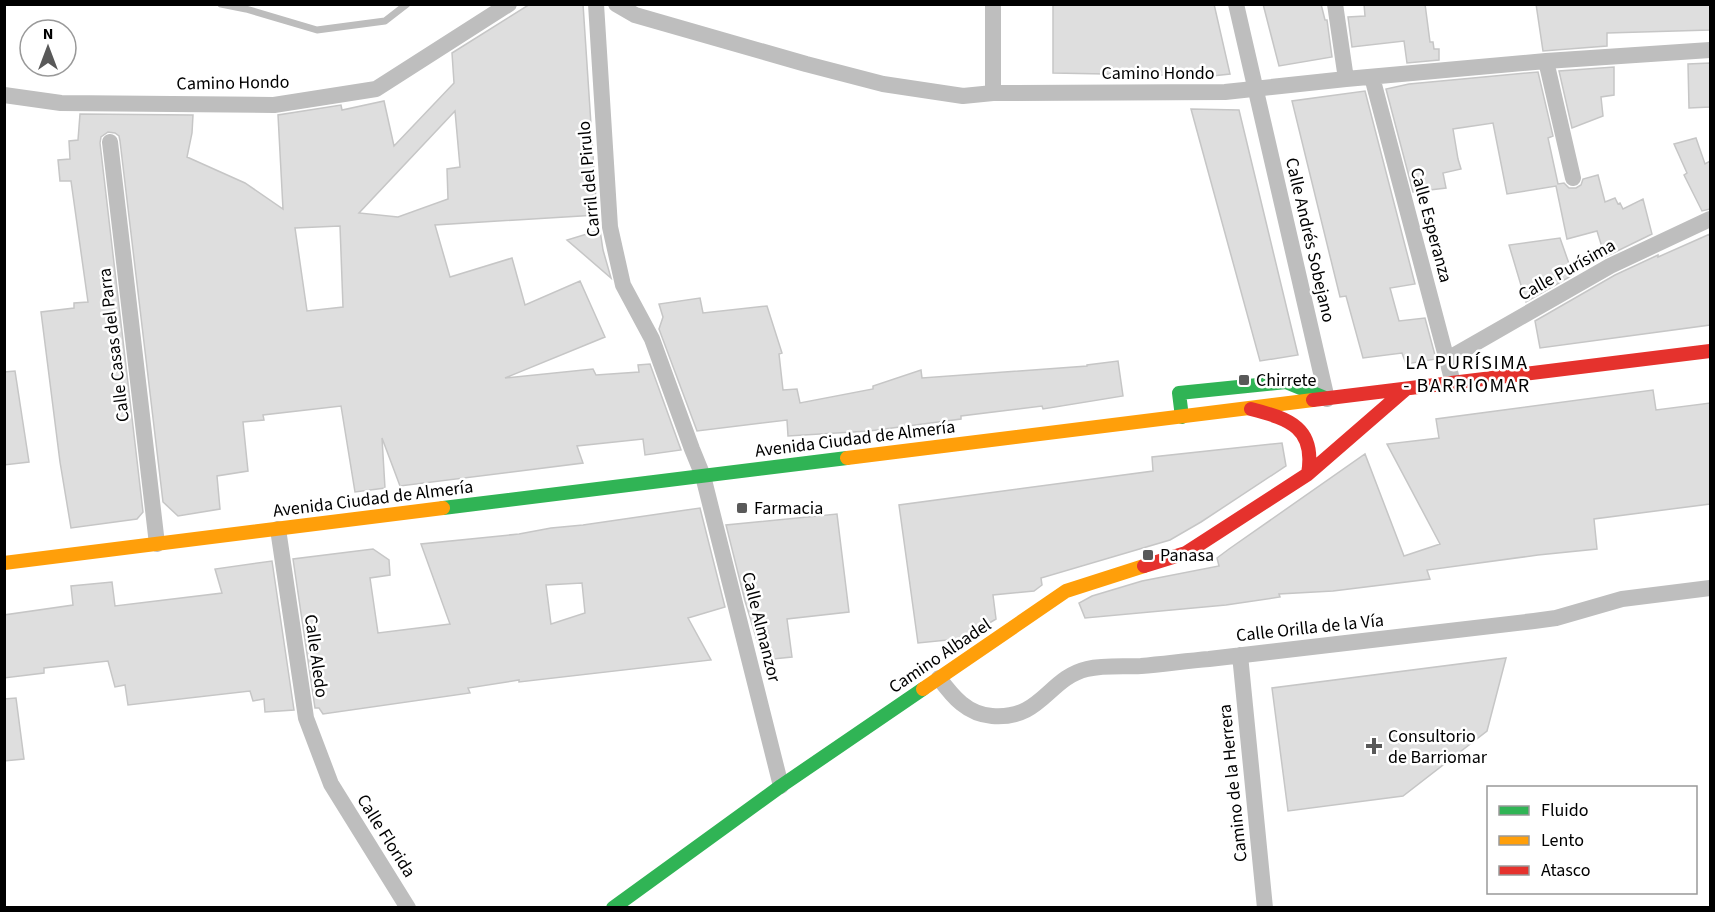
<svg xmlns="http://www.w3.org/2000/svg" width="1715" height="912" font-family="'Source Sans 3',sans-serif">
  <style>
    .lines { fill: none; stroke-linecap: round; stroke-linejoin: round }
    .stream { stroke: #bdbdbd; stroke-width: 7 }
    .building { fill: #dedede; stroke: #c6c6c6; stroke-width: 1.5; fill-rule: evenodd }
    .street { stroke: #bebebe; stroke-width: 16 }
    .fast { stroke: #30b455; stroke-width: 14 }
    .slow { stroke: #ff9f0a; stroke-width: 14 }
    .jam { stroke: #e5322d; stroke-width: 14 }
    .poi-dot { fill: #595959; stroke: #fff; stroke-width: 2 }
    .labels { text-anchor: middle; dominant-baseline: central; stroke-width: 5; stroke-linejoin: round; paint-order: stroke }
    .street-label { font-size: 18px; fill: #000; stroke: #fff }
    .poi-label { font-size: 18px; fill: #000; stroke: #fff; text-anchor: start }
    .neighbourhood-label { font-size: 20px; letter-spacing: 1.5px; fill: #000; stroke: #fff }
  </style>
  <rect width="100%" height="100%" fill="#fff"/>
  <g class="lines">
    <path class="stream" d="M 221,4 L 246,9 L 317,30 L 385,21 L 407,4"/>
  </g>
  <path class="building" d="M 530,4 L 583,4 L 597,215 L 435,225 L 450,277 L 512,258 L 525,305 L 580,281 L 605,337 L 505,378 L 593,369 L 596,375 L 639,372 L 638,365 L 650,364 L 681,450 L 645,455 L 643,439 L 577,446 L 583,463 L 400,486 L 382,438 L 385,488 L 355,492 L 341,406 L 263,415 L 264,420 L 243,422 L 248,471 L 217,476 L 220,509 L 178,516 L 163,502 L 120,141 L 119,136 L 115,133 L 108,132 L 101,137 L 100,143 L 143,512 L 137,519 L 71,528 L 60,462 L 41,312 L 74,308 L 74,303 L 88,302 L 71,181 L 60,181 L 58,160 L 70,159 L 69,141 L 78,140 L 80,114 L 193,115 L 192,133 L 187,157 L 245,183 L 283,209 L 278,115 L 341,105 L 342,110 L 384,101 L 394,146 L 454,83 L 452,53 ZM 455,111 L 460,167 L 447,169 L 448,199 L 398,217 L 359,213 ZM 340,226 L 343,307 L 307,311 L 295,228 Z
    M 1053,4 L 1214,4 L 1230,74 L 1212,76 L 1053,73 Z
    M 1263,4 L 1321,4 L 1325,20 L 1327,20 L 1332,57 L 1279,66 Z
    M 1364,4 L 1425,4 L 1430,42 L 1433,42 L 1434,49 L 1439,49 L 1439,60 L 1407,63 L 1404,41 L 1352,47 L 1348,17 L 1365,16 Z
    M 1536,4 L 1710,4 L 1710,30 L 1607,33 L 1607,46 L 1543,51 Z
    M 1710,63 L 1710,107 L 1689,108 L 1688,64 Z
    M 1614,67 L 1614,95 L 1601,97 L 1603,116 L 1572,128 L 1559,71 Z
    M 1538,72 L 1553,136 L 1548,138 L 1558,184 L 1564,183 L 1569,188 L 1576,188 L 1581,185 L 1583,179 L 1598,175 L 1605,202 L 1615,198 L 1618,204 L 1620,203 L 1623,209 L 1643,199 L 1652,234 L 1605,257 L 1597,231 L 1567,239 L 1556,186 L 1507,194 L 1493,123 L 1453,129 L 1458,159 L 1461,169 L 1443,173 L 1446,188 L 1413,192 L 1386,89 L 1409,84 Z
    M 1365,91 L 1415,284 L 1390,288 L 1399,321 L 1425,318 L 1436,359 L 1406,364 L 1402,353 L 1363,358 L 1346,296 L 1340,297 L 1292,101 Z
    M 1191,109 L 1239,110 L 1298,355 L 1260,361 Z
    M 1696,138 L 1705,164 L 1710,161 L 1710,209 L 1702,211 L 1684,175 L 1687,173 L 1674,144 Z
    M 600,230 L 603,250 L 611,278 L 567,240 Z
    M 1710,234 L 1710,325 L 1540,348 L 1535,321 L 1615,275 L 1658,255 L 1658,257 Z
    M 1560,238 L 1573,275 L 1526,302 L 1509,245 Z
    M 700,298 L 703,313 L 767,306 L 782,353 L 779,354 L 783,390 L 797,389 L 800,403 L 873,389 L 873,386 L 921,370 L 922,378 L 1087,366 L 1087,365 L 1118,361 L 1123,396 L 1043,409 L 1042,406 L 961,416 L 961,419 L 869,431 L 788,436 L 787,420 L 697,431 L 659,329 L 663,317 L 659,304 Z
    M 15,371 L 29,462 L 4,465 L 4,372 Z
    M 1653,390 L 1656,410 L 1710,403 L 1710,504 L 1594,519 L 1597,549 L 1538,555 L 1427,570 L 1430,579 L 1333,591 L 1279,594 L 1280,597 L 1226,605 L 1085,618 L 1079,603 L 1092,596 L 1142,581 L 1219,566 L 1217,558 L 1229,549 L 1365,454 L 1404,556 L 1440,544 L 1387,444 L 1439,438 L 1436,419 Z
    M 1282,443 L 1286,466 L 1201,522 L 1170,540 L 1041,578 L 1042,585 L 1034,591 L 993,595 L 996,619 L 981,628 L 982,631 L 979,633 L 973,634 L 973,636 L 967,637 L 967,638 L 918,643 L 899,505 L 1153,471 L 1152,457 Z
    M 700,508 L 725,607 L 688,618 L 711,660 L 519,682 L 519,680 L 468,688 L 470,693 L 323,714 L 319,708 L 315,708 L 293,559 L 373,549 L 389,560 L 390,575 L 370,578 L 378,633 L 450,624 L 421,544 L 519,534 L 551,528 L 583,525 ZM 582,583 L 585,613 L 551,624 L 546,585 Z
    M 837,514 L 849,612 L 787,619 L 792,657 L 763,660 L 745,601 L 726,525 Z
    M 272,561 L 294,710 L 265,712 L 264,699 L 253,701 L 250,691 L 128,705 L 125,685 L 115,687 L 108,661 L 44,668 L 44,673 L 4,678 L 4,615 L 73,605 L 71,586 L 112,582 L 115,606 L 222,593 L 215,569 Z
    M 1506,658 L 1487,731 L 1403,796 L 1288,811 L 1272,688 Z
    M 16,698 L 24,759 L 4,761 L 4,699 Z"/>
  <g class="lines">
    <path class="street" d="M 596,4 L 610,227 L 623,285 L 652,339 L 692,449 L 703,476 L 781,786
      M 616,4 L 635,15 L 806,64 L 883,84 L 963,96 L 993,93 L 1225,92 L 1346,79 L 1546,61 L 1710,50
      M 1236,4 L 1327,399
      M 1335,4 L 1346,79
      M 1546,61 L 1573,178
      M 1372,77 L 1453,383
      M 993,93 L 993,4
      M 4,95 L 61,103 L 274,105 L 376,89 L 509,4
      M 110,142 L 157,544
      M 1446,360 L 1610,266 L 1710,219
      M 278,529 L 306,718 L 331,784 L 408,908
      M 1240,655 L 1265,908
      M 939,678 C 953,697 967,714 992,716 C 1042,720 1048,678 1087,669 C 1105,665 1123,667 1141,666 C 1164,664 1186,661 1209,659 C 1317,646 1426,634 1534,621 L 1556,618 L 1622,599 L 1710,588"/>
    <path class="fast" d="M 1182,417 L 1179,393 L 1286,382 L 1325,398
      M 443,508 L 847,458
      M 613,908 L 781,786 L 923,689"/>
    <path class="slow" d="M 847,458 L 1313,400
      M 4,563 L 443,508
      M 923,689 L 1066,591 L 1144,566"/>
    <path class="jam" d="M 1313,400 L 1710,351
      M 1251,409 C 1290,419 1316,428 1308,474
      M 1144,566 L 1186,553 L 1308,474 L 1406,389"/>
  </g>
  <g class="poi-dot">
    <rect x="1238" y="374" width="12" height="12" rx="3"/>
    <rect x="736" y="502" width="12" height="12" rx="3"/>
    <rect x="1142" y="549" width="12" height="12" rx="3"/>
    <path d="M1371 737h6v6h6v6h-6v6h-6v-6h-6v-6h6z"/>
  </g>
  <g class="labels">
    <g class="street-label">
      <text x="1158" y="73">Camino Hondo</text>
      <text transform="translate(233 83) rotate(-1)">Camino Hondo</text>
      <text transform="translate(589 179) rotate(-95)">Carril del Pirulo</text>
      <text transform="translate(1431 225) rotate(75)">Calle Esperanza</text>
      <text transform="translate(1310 240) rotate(77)">Calle Andrés Sobejano</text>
      <text transform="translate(1567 270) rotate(-29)">Calle Purísima</text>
      <text transform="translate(114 345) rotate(-97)">Calle Casas del Parra</text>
      <text transform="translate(855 439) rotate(-7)">Avenida Ciudad de Almería</text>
      <text transform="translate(373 499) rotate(-7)">Avenida Ciudad de Almería</text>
      <text transform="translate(761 627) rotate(76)">Calle Almanzor</text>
      <text transform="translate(1310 628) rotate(-6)">Calle Orilla de la Vía</text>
      <text transform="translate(316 656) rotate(82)">Calle Aledo</text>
      <text transform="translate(940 656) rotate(-34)">Camino Albadel</text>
      <text transform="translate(1233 783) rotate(-96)">Camino de la Herrera</text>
      <text transform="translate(386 836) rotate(58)">Calle Florida</text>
    </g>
    <g class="poi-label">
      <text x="1256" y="380">Chirrete</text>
      <text x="754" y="508">Farmacia</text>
      <text x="1160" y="555">Panasa</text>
      <text x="1388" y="736">Consultorio<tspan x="1388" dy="21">de Barriomar</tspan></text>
    </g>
    <g class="neighbourhood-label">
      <text x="1467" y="363">LA PURÍSIMA<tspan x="1467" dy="23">- BARRIOMAR</tspan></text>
    </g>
  </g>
  <rect width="1715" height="912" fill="none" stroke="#000000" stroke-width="12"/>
  <rect x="1487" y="786" width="210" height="108" fill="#ffffff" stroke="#999999" stroke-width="1.5"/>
  <rect x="1499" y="806" width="30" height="9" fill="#30b455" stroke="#999999" stroke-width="1.5"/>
  <text x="1541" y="816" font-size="18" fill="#000000">Fluido</text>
  <rect x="1499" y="836" width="30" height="9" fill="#ff9f0a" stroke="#999999" stroke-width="1.5"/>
  <text x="1541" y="846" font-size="18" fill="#000000">Lento</text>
  <rect x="1499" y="866" width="30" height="9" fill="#e5322d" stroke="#999999" stroke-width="1.5"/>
  <text x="1541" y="876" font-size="18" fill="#000000">Atasco</text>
  <g transform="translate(48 48)"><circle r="28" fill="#ffffff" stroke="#999999" stroke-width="1.5"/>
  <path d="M0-4.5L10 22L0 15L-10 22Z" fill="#595959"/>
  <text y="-9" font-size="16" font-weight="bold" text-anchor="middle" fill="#000000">N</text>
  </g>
</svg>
